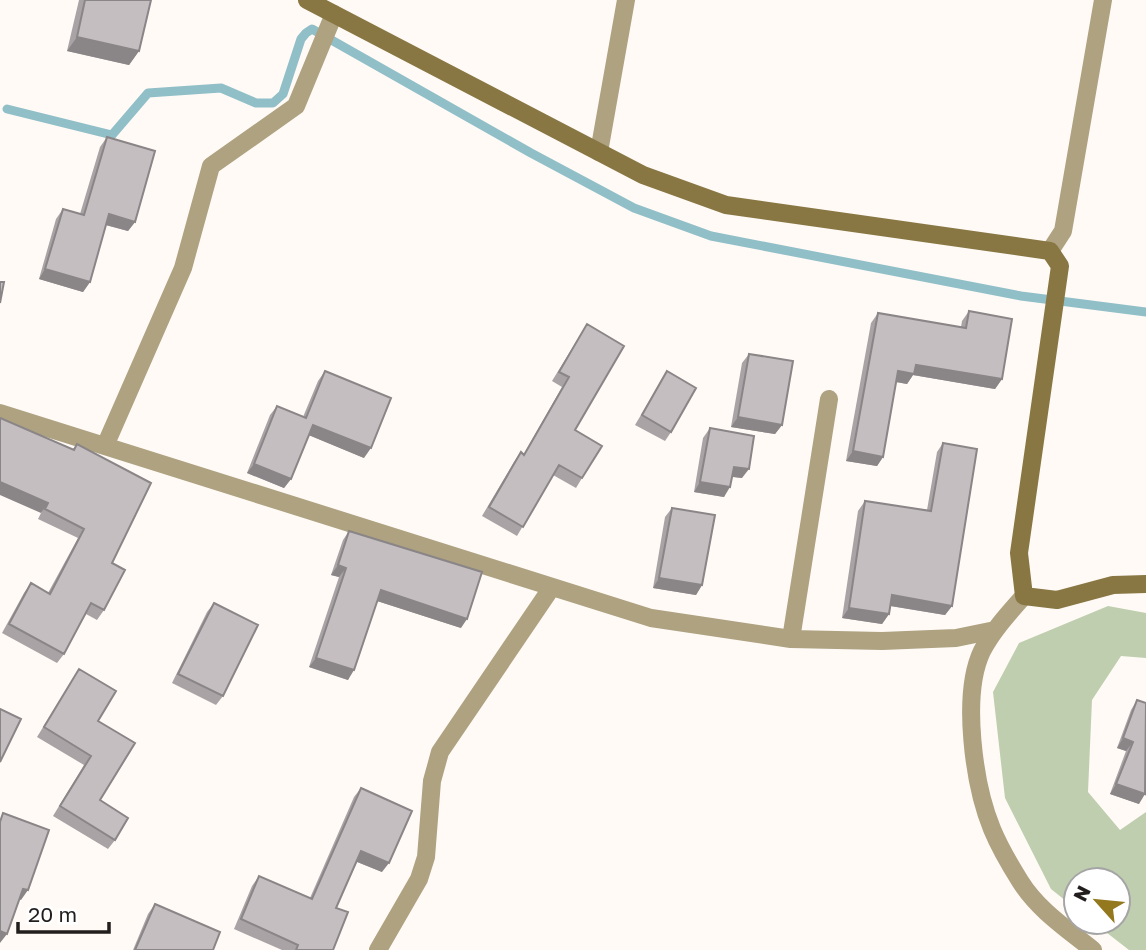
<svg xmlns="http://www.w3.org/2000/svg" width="1146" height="950" font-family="'Golos Text',sans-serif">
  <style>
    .green { fill: #beceae }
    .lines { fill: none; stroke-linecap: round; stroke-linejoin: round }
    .stream { stroke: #91bfc8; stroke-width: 9 }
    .street { stroke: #aea280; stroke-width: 18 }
    .secondary { stroke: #897743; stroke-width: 18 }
    .wall { fill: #a9a3a6 }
    .shaded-wall { fill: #8a8587 }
    .building { fill: #c5bec1; stroke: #8a8587; stroke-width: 2 }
  </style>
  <rect width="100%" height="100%" fill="#fffaf6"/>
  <path class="green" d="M 1108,606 L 1146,613 L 1146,658 L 1121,656 L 1092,700 L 1088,792 L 1120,830 L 1146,812 L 1146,950 L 1129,950 L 1093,922 L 1118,922 L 1118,880 L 1076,880 L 1076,909 L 1051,889 L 1005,798 L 993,692 L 1019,643 Z"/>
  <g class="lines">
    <path class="stream" d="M 7,109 L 112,135 L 148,93 L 221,88 L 256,103 L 273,103 L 283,94 L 301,39 L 306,33 L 312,29 L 531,153 L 634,208 L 711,236 L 1021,296 L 1146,312"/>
    <path class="street" d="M 599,152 L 626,0
      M 1050,251 L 1063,231 L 1103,0
      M 0,413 L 651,618 L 791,639 L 882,641 L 956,638 L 995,630
      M 105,446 L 183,268 L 211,166 L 296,106 L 334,14
      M 1024,596 C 1009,613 993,630 982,651 C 961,695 974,785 992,829 C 999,846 1010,865 1020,881 C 1038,910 1067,929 1093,950
      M 791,639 L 829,399
      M 378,950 L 419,879 L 426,857 L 432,781 L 440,752 L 552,587"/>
    <path class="secondary" d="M 307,0 L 643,175 L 726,205 L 1050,251 L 1060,266 L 1019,553 L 1024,596 L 1057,600 L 1113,585 L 1146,584"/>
  </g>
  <path class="wall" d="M 79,0 L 151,0 L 139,51 L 129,65 L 67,51 Z
    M 107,137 L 135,222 L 128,231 L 106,225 L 90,282 L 83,292 L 39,279 L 56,219 L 63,209 L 80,214 L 100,147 Z
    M 969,311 L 1002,379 L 995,389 L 913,375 L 907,384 L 896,382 L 883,457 L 877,466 L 846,461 L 871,323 L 878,313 L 961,327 L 962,321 Z
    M 587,324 L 575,430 L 582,478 L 576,488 L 553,475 L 517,536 L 482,516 L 514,462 L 521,452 L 524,454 L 562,387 L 552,381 Z
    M 749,354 L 782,425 L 775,434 L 731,427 L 742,363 Z
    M 325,371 L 364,458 L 309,435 L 291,479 L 284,488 L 247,473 L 270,415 L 277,406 L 303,417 L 318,381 Z
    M 667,371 L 671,432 L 665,441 L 635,425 Z
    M 710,428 L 742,478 L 732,477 L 724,497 L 694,492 L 703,438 Z
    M 943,443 L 952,606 L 945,615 L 890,606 L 889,614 L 882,624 L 842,618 L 858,511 L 865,501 L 927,510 L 937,452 Z
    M 77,444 L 112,563 L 104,610 L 97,620 L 86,614 L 64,654 L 57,663 L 2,633 L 24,593 L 31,583 L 48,593 L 78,538 L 38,519 L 73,449 Z
    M 672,508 L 702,585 L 696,595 L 653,588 L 665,517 Z
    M 349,531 L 461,628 L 377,601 L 348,680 L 309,667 L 339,577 L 331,575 L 343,540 Z
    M 214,603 L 223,696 L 216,705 L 172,683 L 207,612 Z
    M 79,669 L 98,721 L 100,800 L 115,840 L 108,849 L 53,816 L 84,765 L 37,737 Z
    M 1137,700 L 1139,804 L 1110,794 L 1126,751 L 1117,748 L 1131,710 Z
    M 361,788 L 382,872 L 357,862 L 336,908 L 333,950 L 282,950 L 234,929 L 252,886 L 259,876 L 310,898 L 354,797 Z
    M 155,904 L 213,950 L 133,950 L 148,914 Z"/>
  <path class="shaded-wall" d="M 77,37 L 139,51 L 129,65 L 67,51 Z
    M 109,214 L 135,222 L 128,231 L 102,224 Z
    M 45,269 L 90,282 L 83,292 L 39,279 Z
    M 916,365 L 1002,379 L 995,389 L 913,375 L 907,384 L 891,381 L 898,371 Z
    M 738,417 L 782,425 L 775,434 L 731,427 Z
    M 313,425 L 371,448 L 364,458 L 306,434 Z
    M 853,451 L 883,457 L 877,466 L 846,461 Z
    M 254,464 L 291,479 L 284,488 L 247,473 Z
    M 734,467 L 749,469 L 742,478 L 727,476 Z
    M 0,482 L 48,503 L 41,513 L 0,495 Z
    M 700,482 L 730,487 L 724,497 L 694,492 Z
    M 338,565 L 346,568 L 339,577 L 331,575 Z
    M 659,578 L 702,585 L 696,595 L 653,588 Z
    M 381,590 L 467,619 L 461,628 L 374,600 Z
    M 892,595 L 952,606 L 945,615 L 885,605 Z
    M 849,608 L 889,614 L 882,624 L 842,618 Z
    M 316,658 L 354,670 L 348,680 L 309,667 Z
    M 1123,738 L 1133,742 L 1126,751 L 1117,748 Z
    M 1116,784 L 1145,794 L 1139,804 L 1110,794 Z
    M 361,851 L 389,863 L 382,872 L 355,861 Z
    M 23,889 L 28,890 L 21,900 L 16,898 Z
    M 0,931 L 7,934 L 0,943 Z"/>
  <path class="building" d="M 85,0 L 151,0 L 139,51 L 77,37 Z
    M 107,137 L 155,151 L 135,222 L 109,214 L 90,282 L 45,269 L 63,209 L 84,215 Z
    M 0,282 L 4,282 L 0,303 Z
    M 969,311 L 1012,319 L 1002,379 L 916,365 L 914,374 L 898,371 L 883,457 L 853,451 L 878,313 L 966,328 Z
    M 587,324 L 624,346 L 575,430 L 602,446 L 582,478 L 559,465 L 523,527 L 489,507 L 521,452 L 524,455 L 569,377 L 559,372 Z
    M 749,354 L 793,361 L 782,425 L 738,417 Z
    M 325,371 L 391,398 L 371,448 L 313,425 L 291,479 L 254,464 L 277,406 L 306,418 Z
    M 667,371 L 696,388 L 671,432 L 642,415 Z
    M 0,418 L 74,450 L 77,444 L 151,483 L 112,563 L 125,570 L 104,610 L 91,603 L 64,654 L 9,624 L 31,583 L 50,594 L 84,529 L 45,509 L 48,503 L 0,482 Z
    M 710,428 L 754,436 L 749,469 L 734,467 L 730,487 L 700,482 Z
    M 943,443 L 977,449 L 952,606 L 892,595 L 889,614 L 849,608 L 865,501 L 931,511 Z
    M 672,508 L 715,515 L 702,585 L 659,578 Z
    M 349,531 L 482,572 L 467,619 L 381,590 L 354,670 L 316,658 L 346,568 L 338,565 Z
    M 214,603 L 258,625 L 223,696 L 178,674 Z
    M 79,669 L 116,691 L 98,721 L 135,743 L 100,800 L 128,818 L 115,840 L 60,806 L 91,756 L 44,727 Z
    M 1137,700 L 1146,703 L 1145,794 L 1116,784 L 1133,742 L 1123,738 Z
    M 0,709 L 21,719 L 0,762 Z
    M 361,788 L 412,811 L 389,863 L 361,851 L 336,908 L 348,912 L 333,950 L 296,950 L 298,945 L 241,919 L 259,876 L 312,899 Z
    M 3,813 L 49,830 L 28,890 L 23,889 L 7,934 L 0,931 L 0,822 Z
    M 155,904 L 220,932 L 213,950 L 135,950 Z"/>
  <g transform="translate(1097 901) rotate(297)"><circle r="33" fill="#ffffff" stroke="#a6a5a5" stroke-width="2"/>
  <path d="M0-5L12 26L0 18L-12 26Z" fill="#93781e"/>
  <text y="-10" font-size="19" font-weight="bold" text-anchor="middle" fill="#211e1d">N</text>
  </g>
  <path d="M18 922v10h91v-10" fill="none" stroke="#211e1d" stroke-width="3.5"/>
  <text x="28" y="922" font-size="21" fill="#211e1d" stroke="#ffffff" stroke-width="5" paint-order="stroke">20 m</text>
</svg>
